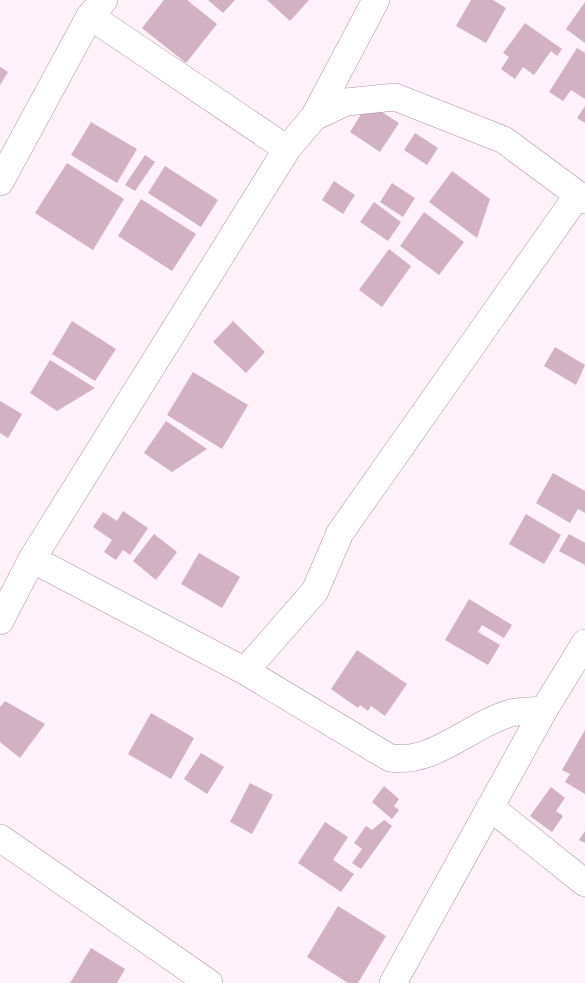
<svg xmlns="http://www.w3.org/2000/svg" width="585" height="983" font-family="Ubuntu,sans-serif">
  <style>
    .building { fill: #d1b1c2 }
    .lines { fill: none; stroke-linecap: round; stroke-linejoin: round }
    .street-casing { stroke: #af90a0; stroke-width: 28 }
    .street { stroke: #fff; stroke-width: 27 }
  </style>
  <rect width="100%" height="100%" fill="#fff1f8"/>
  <path class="building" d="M 164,0 L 187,0 L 217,24 L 186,63 L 142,28 Z
    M 208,0 L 235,0 L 223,13 Z
    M 267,0 L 309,0 L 290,21 Z
    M 471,0 L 493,0 L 506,8 L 486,43 L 456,26 Z
    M 585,2 L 585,43 L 566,29 Z
    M 525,23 L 562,49 L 557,56 L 551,51 L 534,75 L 523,67 L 515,79 L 501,69 L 509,57 L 503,53 Z
    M 577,48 L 585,53 L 585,99 L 571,90 L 563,101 L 549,92 Z
    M 0,67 L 8,72 L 0,85 Z
    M 368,103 L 399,123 L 380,152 L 350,132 Z
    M 585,106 L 585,123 L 577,118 Z
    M 91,122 L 137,149 L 117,183 L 71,155 Z
    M 415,133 L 438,148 L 427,165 L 404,150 Z
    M 145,155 L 155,162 L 135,191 L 125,185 Z
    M 67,163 L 124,199 L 93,250 L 35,213 Z
    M 165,166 L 218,200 L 201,227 L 148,193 Z
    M 452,171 L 490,199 L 477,238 L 429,202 Z
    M 334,181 L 355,195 L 343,214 L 322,200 Z
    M 392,183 L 415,198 L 403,217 L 380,202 Z
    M 141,199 L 196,234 L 172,271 L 118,236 Z
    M 374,202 L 401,222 L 388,241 L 360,222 Z
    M 424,212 L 464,242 L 439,275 L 400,246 Z
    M 389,249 L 411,266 L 382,307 L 359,290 Z
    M 72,321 L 116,349 L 95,381 L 52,354 Z
    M 233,321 L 265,352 L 246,373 L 213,342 Z
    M 555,347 L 585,365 L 576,385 L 544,366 Z
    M 50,360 L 95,388 L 57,411 L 30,393 Z
    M 193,372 L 248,405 L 222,449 L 167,415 Z
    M 0,401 L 22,414 L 8,438 L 0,433 Z
    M 166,421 L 207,449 L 172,472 L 144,453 Z
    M 553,473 L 585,491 L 585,513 L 578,509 L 570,523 L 536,503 Z
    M 123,511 L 148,528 L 130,555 L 123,550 L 116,560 L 104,552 L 112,540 L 93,527 L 103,512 L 117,521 Z
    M 526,514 L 561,535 L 544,564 L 509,544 Z
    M 154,534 L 177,552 L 156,580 L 133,561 Z
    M 569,534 L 585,543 L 585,565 L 559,551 Z
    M 199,553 L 240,577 L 222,608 L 181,584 Z
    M 469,599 L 512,625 L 504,638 L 482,625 L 478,632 L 500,645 L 488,665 L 445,640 Z
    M 357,650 L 407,684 L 385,716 L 371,706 L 368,711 L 360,705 L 358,708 L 331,689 Z
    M 5,701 L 45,724 L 20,758 L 0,742 L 0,707 Z
    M 151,713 L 194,738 L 171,779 L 128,754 Z
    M 585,730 L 585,794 L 565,782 L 570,774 L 562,770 Z
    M 201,753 L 224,767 L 207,794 L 184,779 Z
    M 250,783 L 273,795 L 252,834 L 230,822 Z
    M 384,786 L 399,799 L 394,806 L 399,810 L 392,819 L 372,802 Z
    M 551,787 L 565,798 L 556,811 L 563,816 L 552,832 L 530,816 Z
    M 384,820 L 392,826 L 361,869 L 352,863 L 362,849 L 354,843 L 366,826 L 372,830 Z
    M 325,822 L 348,837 L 333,860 L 354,874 L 341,892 L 298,863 Z
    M 585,831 L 585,843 L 579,840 Z
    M 338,906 L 386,936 L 358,983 L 348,983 L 307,957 Z
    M 91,948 L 125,969 L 117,983 L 70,983 Z"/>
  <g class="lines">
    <defs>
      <path id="street" d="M 314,117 L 376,0
        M 287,149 L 314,117 L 346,102 L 395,97 L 504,140 L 585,200
        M 0,182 L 90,16 L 104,0
        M 32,559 L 245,671 L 390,758 C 435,764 469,725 511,713 C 521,711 533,711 544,710
        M 0,621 L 32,559 L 287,149 L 90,16
        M 245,671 L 315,591 L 340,533 L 577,196
        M 490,807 L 585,883
        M 0,838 L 209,983
        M 393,983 L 544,710 L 585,643"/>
    </defs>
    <use href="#street" class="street-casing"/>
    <use href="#street" class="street"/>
  </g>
</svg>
